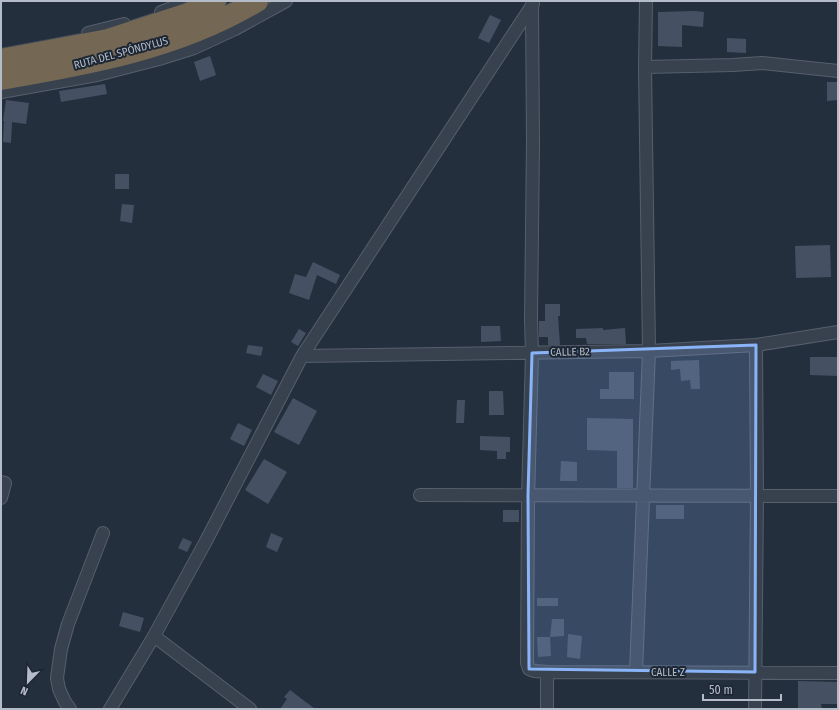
<svg xmlns="http://www.w3.org/2000/svg" width="839" height="710" font-family="'Fira Sans Condensed',sans-serif">
  <style>
    .building { fill: #455162 }
    .lines { fill: none; stroke-linecap: round; stroke-linejoin: round }
    .street-casing { stroke: #565f6c; stroke-width: 14 }
    .highway-casing { stroke: #434c59; stroke-width: 24 }
    .street { stroke: #38414e; stroke-width: 12 }
    .highway { stroke: #746855; stroke-width: 22 }
    .marked { fill: #8ab4f8; fill-opacity: 0.2; stroke: #8ab4f8; stroke-width: 3; stroke-linejoin: round }
    .labels { text-anchor: middle; dominant-baseline: central; stroke-width: 4; stroke-linejoin: round; paint-order: stroke }
    .street-label { font-size: 11px; fill: #b4bcc9; stroke: #1d2633 }
  </style>
  <rect width="100%" height="100%" fill="#242f3e"/>
  <path class="building" d="M 694,11 L 704,12 L 703,27 L 682,25 L 682,47 L 658,46 L 658,12 Z
    M 490,15 L 501,20 L 489,43 L 478,38 Z
    M 727,38 L 746,39 L 746,53 L 727,52 Z
    M 210,56 L 216,75 L 200,81 L 194,62 Z
    M 827,82 L 838,82 L 838,100 L 827,101 Z
    M 105,84 L 107,94 L 61,102 L 59,91 Z
    M 6,100 L 29,103 L 26,124 L 12,122 L 11,143 L 3,142 L 4,121 L 3,121 Z
    M 115,174 L 129,174 L 129,189 L 115,189 Z
    M 122,204 L 134,205 L 132,223 L 120,221 Z
    M 830,245 L 831,277 L 796,278 L 795,246 Z
    M 313,262 L 340,275 L 336,284 L 317,275 L 309,300 L 289,293 L 295,274 L 306,277 Z
    M 545,304 L 560,304 L 560,316 L 558,316 L 560,345 L 548,345 L 548,337 L 539,337 L 539,321 L 545,321 Z
    M 481,326 L 500,326 L 501,341 L 481,342 Z
    M 603,328 L 603,330 L 625,328 L 626,344 L 587,344 L 586,338 L 576,338 L 576,329 Z
    M 299,329 L 306,333 L 298,346 L 291,342 Z
    M 248,345 L 263,347 L 261,356 L 246,353 Z
    M 810,357 L 838,357 L 838,376 L 810,375 Z
    M 699,360 L 700,389 L 691,389 L 690,380 L 681,381 L 680,369 L 671,370 L 671,361 Z
    M 609,372 L 634,372 L 634,399 L 600,399 L 600,389 L 609,389 Z
    M 263,374 L 278,381 L 271,395 L 256,387 Z
    M 489,391 L 503,391 L 504,415 L 489,415 Z
    M 293,398 L 317,411 L 299,445 L 274,432 Z
    M 457,400 L 465,400 L 464,423 L 456,423 Z
    M 587,418 L 633,419 L 633,488 L 617,488 L 617,451 L 587,450 Z
    M 238,423 L 252,430 L 244,446 L 230,439 Z
    M 480,436 L 510,437 L 510,452 L 506,452 L 506,459 L 497,459 L 497,451 L 480,450 Z
    M 264,459 L 287,472 L 268,504 L 245,490 Z
    M 561,461 L 577,462 L 577,481 L 560,481 Z
    M 656,505 L 684,505 L 684,519 L 656,519 Z
    M 503,510 L 519,510 L 519,522 L 503,522 Z
    M 271,533 L 283,538 L 277,552 L 266,547 Z
    M 183,538 L 192,542 L 187,552 L 178,548 Z
    M 537,598 L 558,598 L 558,606 L 537,606 Z
    M 123,612 L 144,618 L 140,632 L 119,626 Z
    M 552,619 L 564,619 L 564,636 L 550,637 Z
    M 568,634 L 582,636 L 580,659 L 567,657 Z
    M 537,637 L 550,637 L 551,656 L 538,657 Z
    M 798,681 L 838,682 L 838,704 L 821,704 L 822,709 L 798,709 Z
    M 290,690 L 315,709 L 280,709 L 287,699 L 284,697 Z"/>
  <g class="lines">
    <defs>
      <path id="street" d="M 532,4 L 533,143 L 531,319 L 532,353 L 528,498 L 527,663 L 529,669 L 534,671 L 547,672 L 838,673
        M 161,12 L 190,1
        M 88,33 L 124,24
        M 645,67 L 733,65 L 762,63 L 838,71
        M 1,92 L 97,75 L 159,59 L 194,48 L 235,29 L 286,1
        M 302,356 L 649,351 L 756,345 L 838,332
        M 1,482 L 5,483 L 1,498
        M 420,495 L 838,496
        M 154,636 L 250,709
        M 547,672 L 547,709
        M 636,672 L 649,351 L 645,67 L 646,1
        M 70,709 L 65,702 L 59,689 L 57,678 L 61,649 L 68,624 L 103,533
        M 110,709 L 154,636 L 206,541 L 302,356 L 533,4
        M 755,709 L 757,496 L 756,345"/>
      <path id="highway" d="M 1,60 L 108,40 L 188,14 L 215,1
        M 1,79 C 89,64 179,48 257,1"/>
    </defs>
    <use href="#street" class="street-casing"/>
    <use href="#highway" class="highway-casing"/>
    <use href="#street" class="street"/>
    <use href="#highway" class="highway"/>
  </g>
  <path class="marked" d="M 756,345 L 755,672 L 529,669 L 528,495 L 532,353 Z"/>
  <g class="labels">
    <g class="street-label">
      <text transform="translate(121 53) rotate(-15)">RUTA DEL SPÓNDYLUS</text>
      <text transform="translate(570 352) rotate(-1)">CALLE B2</text>
      <text x="668" y="672">CALLE Z</text>
    </g>
  </g>
  <rect width="839" height="710" fill="none" stroke="#b4bcc9" stroke-width="4"/>
  <g transform="translate(28 682) rotate(203)" stroke="#1d2633" stroke-width="3" paint-order="stroke">
  <path d="M0-3L7 15L0 10L-7 15Z" fill="#b4bcc9"/>
  <text y="-6" font-size="11" font-weight="bold" text-anchor="middle" fill="#b4bcc9">N</text>
  </g>
  <path d="M703 694v6h78v-6" fill="none" stroke="#b4bcc9" stroke-width="2"/>
  <text x="709" y="694" font-size="12" fill="#b4bcc9" stroke="#1d2633" stroke-width="3" paint-order="stroke">50 m</text>
</svg>
